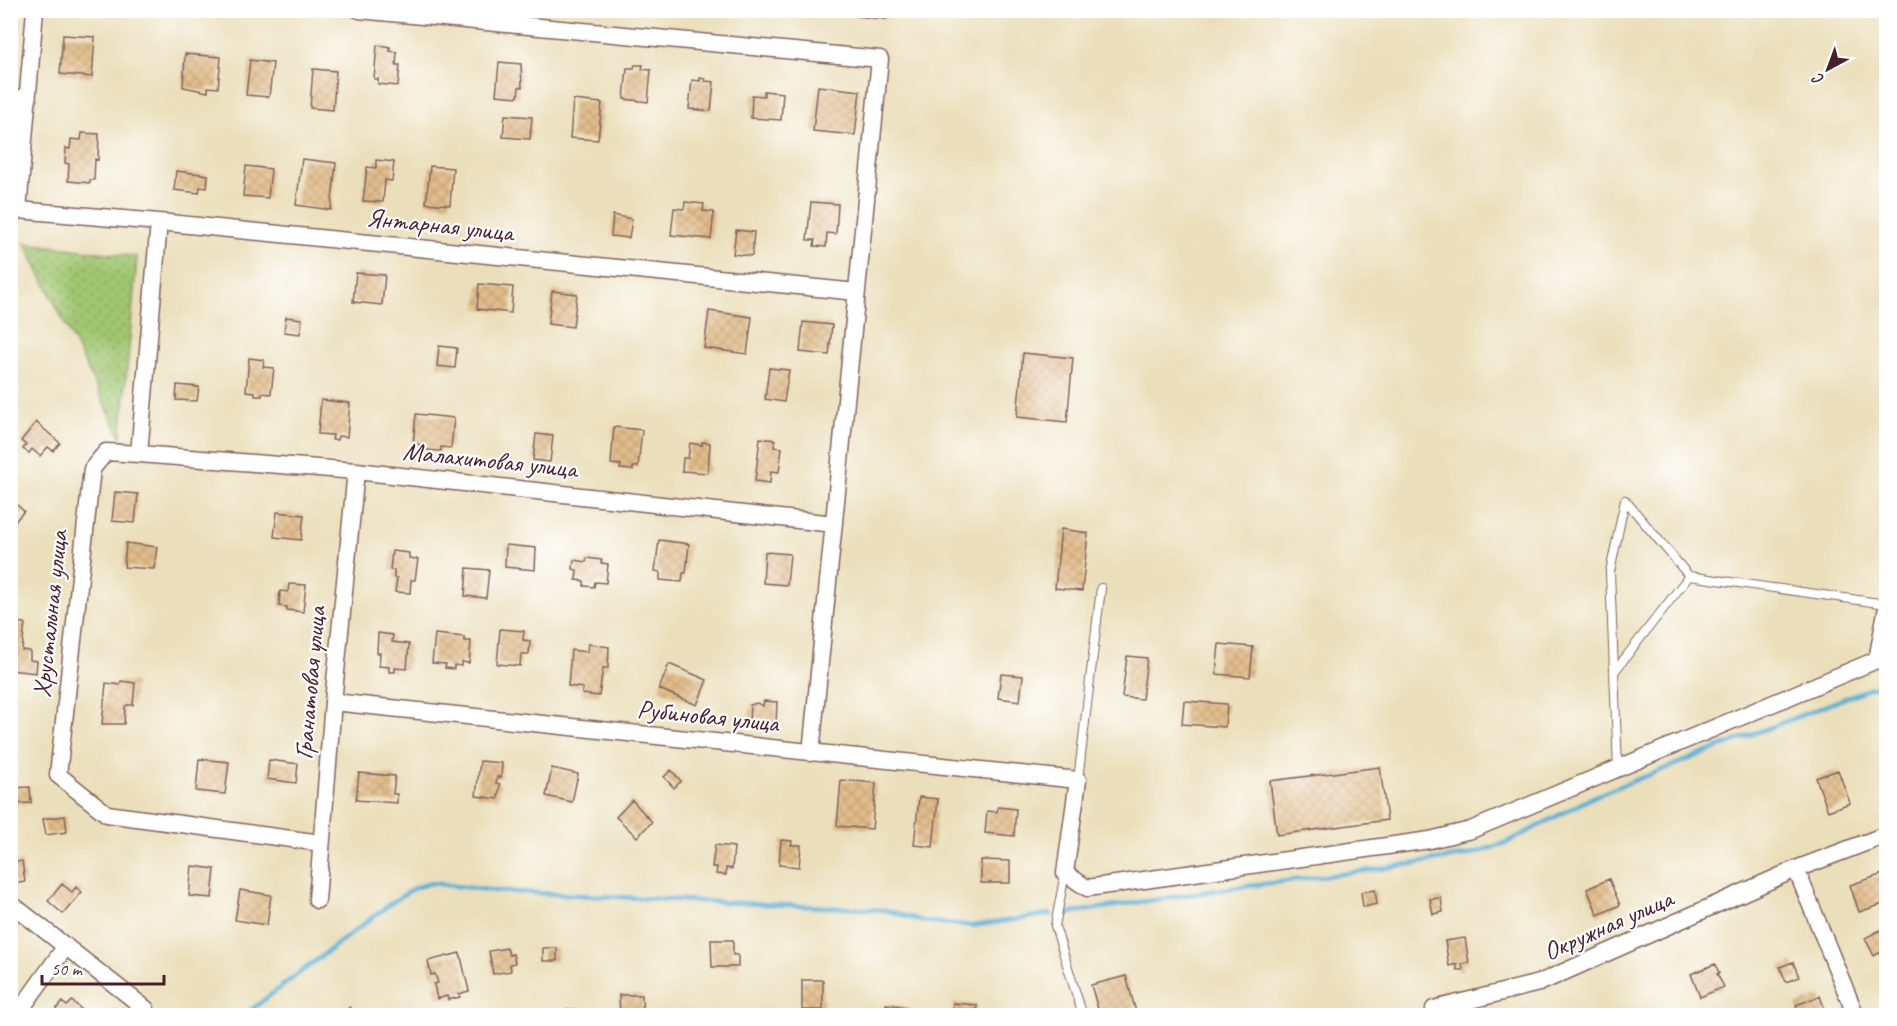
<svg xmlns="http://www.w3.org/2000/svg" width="1897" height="1026" font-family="Caveat,sans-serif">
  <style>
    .park { fill: url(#park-dots); stroke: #75724e; stroke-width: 1.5 }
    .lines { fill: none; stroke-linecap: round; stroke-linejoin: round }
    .stream { stroke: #5aadd5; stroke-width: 4.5 }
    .building { fill: url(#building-cross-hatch) }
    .service-casing { stroke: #82625d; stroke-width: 10 }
    .minor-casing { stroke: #82625d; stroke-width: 19 }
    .service { stroke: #fff; stroke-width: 8 }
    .minor { stroke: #fff; stroke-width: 16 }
    .labels { text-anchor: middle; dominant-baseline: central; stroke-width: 4.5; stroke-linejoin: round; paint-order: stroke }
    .street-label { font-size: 26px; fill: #4a1f2b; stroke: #fff }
  </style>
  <defs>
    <pattern id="park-dots" width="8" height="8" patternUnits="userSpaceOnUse" patternTransform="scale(1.5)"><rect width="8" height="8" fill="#a0c670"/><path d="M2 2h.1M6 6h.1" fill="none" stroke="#84a05c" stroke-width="1.8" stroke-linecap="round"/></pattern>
    <pattern id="building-cross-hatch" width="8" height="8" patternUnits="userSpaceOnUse" patternTransform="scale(1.5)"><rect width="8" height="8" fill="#e2bd8b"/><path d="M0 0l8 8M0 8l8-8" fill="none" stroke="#c3a278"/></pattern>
  </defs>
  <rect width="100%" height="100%" fill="#fff"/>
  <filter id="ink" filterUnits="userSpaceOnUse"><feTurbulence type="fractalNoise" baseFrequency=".0167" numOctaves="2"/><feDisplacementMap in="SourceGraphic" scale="12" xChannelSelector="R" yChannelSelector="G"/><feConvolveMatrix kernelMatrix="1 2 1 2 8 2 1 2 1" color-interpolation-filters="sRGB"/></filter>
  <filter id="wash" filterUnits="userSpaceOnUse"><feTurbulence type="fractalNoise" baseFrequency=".008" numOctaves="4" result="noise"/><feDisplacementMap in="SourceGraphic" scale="24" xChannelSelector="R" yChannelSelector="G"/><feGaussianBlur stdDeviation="1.35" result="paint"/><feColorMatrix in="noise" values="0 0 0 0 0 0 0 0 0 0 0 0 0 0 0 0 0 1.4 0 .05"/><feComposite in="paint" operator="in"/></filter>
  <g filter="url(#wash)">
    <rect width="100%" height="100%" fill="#ebdfbb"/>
    <path class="park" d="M 25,243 L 137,257 L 121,437 Z"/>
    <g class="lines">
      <path class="stream" d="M 1063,914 L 1218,890 L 1379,869 L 1469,855 L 1508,842 L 1595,796 L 1886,682
        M 243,1016 L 390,904 L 414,888 L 431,883 L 496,891 L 886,910 L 922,921 L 973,926 L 1051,914"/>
    </g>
    <g id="blocks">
      <path class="building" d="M 857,10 L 887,10 L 886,19 L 857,16 Z
        M 63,35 L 95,37 L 92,77 L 60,74 Z
        M 377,45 L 390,47 L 390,51 L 397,52 L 396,65 L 400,65 L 398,86 L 378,84 L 378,79 L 374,79 Z
        M 185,54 L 221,57 L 218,88 L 208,87 L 208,92 L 183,87 Z
        M 250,60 L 273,63 L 269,97 L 246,95 Z
        M 499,62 L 521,64 L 522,87 L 519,87 L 518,97 L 496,95 Z
        M 635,65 L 643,65 L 642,69 L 651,70 L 648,102 L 624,99 L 627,68 L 634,68 Z
        M 313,69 L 336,71 L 333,110 L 310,108 Z
        M 700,78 L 705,79 L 705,81 L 714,82 L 711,111 L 689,109 L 692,80 L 700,81 Z
        M 818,86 L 860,91 L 855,135 L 813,131 Z
        M 764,91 L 783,93 L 781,120 L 751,118 L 752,95 L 764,96 Z
        M 573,100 L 602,103 L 598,140 L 570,138 Z
        M 505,115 L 532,117 L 530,139 L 503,137 Z
        M 82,133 L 99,134 L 98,160 L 95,159 L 94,180 L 90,180 L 90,183 L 68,181 L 69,164 L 65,163 L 66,148 L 70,149 L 71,139 L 81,140 Z
        M 302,159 L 336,163 L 331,210 L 296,205 Z
        M 376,160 L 394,162 L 392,181 L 385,180 L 383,202 L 363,201 L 367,167 L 376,168 Z
        M 246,166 L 271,169 L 268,198 L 243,196 Z
        M 430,166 L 453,168 L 450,205 L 426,203 Z
        M 176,171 L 208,175 L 207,188 L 200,187 L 199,193 L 174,190 Z
        M 685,202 L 704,204 L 703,211 L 714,212 L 711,239 L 671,235 L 674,208 L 684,209 Z
        M 811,202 L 838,204 L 836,234 L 827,233 L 826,247 L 814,246 L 815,240 L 807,240 Z
        M 613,215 L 632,219 L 629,238 L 611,236 Z
        M 736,230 L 754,232 L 752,256 L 733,254 Z
        M 356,273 L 385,275 L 382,305 L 353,302 Z
        M 479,284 L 513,287 L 511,313 L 477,309 Z
        M 552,291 L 577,294 L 573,327 L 548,324 Z
        M 709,311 L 752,317 L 747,354 L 704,348 Z
        M 286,317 L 302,319 L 300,334 L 284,332 Z
        M 803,322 L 832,325 L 829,355 L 800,352 Z
        M 439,346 L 457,348 L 455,368 L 437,366 Z
        M 1023,353 L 1073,358 L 1067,422 L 1017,417 Z
        M 249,358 L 264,360 L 263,367 L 274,368 L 271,394 L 262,393 L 262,396 L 255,396 L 255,392 L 246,391 Z
        M 769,368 L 789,370 L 784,402 L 765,399 Z
        M 177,385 L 199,387 L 197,401 L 176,400 Z
        M 321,400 L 350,403 L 347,437 L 338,436 L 337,440 L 332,440 L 333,435 L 318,434 Z
        M 416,414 L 454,418 L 451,448 L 441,447 L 441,451 L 424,450 L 424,445 L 413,444 Z
        M 36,422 L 60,443 L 53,451 L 48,447 L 40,456 L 32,449 L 29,453 L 23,449 L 26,445 L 21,441 Z
        M 614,427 L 642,430 L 638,467 L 633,467 L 633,470 L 620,469 L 621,465 L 611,464 Z
        M 536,434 L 553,436 L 550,462 L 533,460 Z
        M 760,438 L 775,440 L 774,447 L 782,448 L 779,472 L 771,471 L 770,483 L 755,481 Z
        M 702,442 L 710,443 L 708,473 L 682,471 L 683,458 L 688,458 L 690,443 L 702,445 Z
        M 115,492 L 138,494 L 135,523 L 112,521 Z
        M 10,499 L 24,511 L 10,527 Z
        M 277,512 L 304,515 L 301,540 L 274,537 Z
        M 1061,529 L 1088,533 L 1082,591 L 1055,588 Z
        M 659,540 L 689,544 L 686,573 L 683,573 L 682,582 L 660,580 L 660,572 L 655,571 Z
        M 126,543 L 157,547 L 154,569 L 124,567 Z
        M 506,545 L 536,548 L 535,570 L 505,567 Z
        M 392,551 L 409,553 L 409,558 L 418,559 L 415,580 L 411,580 L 410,593 L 395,592 L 397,578 L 394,578 L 394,570 L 390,570 Z
        M 765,552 L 790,554 L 787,585 L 763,583 Z
        M 587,558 L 602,560 L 601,563 L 608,564 L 606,583 L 595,582 L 594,587 L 584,586 L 584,581 L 576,580 L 577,570 L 573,569 L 574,560 L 586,562 Z
        M 467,568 L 489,570 L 486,598 L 465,596 Z
        M 289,584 L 306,585 L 303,612 L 287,610 L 287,607 L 279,606 L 280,591 L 288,592 Z
        M 10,622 L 25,623 L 22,650 L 30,651 L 30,660 L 37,661 L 36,673 L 10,670 Z
        M 500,629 L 524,631 L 523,640 L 530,641 L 529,654 L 521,654 L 520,666 L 497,664 Z
        M 378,633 L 393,635 L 392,642 L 409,644 L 407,669 L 395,668 L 395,672 L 389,672 L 389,667 L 379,666 L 380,653 L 377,653 Z
        M 435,634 L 464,637 L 464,641 L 471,641 L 469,663 L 462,662 L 461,666 L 454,665 L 454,669 L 445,668 L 446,664 L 432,663 Z
        M 588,644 L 609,647 L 608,668 L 603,668 L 599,696 L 582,694 L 583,688 L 568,686 L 571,650 L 587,652 Z
        M 1219,644 L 1253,647 L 1250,677 L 1216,674 Z
        M 1127,656 L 1147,658 L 1142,699 L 1122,697 Z
        M 669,664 L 707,680 L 697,705 L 659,689 Z
        M 1001,674 L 1023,676 L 1020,701 L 998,698 Z
        M 121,681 L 135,683 L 133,705 L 127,705 L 125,707 L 124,724 L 102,724 L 106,683 L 120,685 Z
        M 764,701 L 777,702 L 776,724 L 749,722 L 750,705 L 757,703 L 763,706 Z
        M 1184,701 L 1227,704 L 1225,727 L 1182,724 Z
        M 199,759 L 229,762 L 225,794 L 196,791 Z
        M 269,760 L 298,764 L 296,783 L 267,779 Z
        M 480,761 L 502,763 L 501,778 L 497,777 L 496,783 L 500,784 L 498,799 L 476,796 Z
        M 1380,767 L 1387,820 L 1277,835 L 1270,781 Z
        M 552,768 L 578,774 L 572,802 L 546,796 Z
        M 671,770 L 681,781 L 674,788 L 664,777 Z
        M 1838,770 L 1850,803 L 1828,811 L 1816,778 Z
        M 359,773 L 395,776 L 393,794 L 397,794 L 397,803 L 356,800 Z
        M 841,780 L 876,783 L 872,829 L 837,826 Z
        M 30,787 L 31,803 L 11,804 L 10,788 Z
        M 919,797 L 938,799 L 933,847 L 914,845 Z
        M 632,800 L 652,822 L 637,837 L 616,817 Z
        M 998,807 L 1016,809 L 1014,836 L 985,833 L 987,811 L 997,812 Z
        M 65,816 L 67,832 L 46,835 L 43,819 Z
        M 781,840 L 792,841 L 791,845 L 801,845 L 799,867 L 779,865 Z
        M 715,845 L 734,847 L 732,869 L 726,868 L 726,875 L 716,874 L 717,867 L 712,867 Z
        M 981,860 L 1010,861 L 1010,883 L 981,883 Z
        M 22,861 L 25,882 L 12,884 L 10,863 Z
        M 192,866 L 215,869 L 212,898 L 189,896 Z
        M 1883,874 L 1886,885 L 1886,903 L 1859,912 L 1850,885 Z
        M 1609,879 L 1620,905 L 1598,915 L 1587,889 Z
        M 62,884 L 72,892 L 76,887 L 82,892 L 63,914 L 48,901 Z
        M 240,890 L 271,895 L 267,925 L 235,920 Z
        M 1375,890 L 1377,904 L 1363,907 L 1361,892 Z
        M 1441,898 L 1443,912 L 1433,914 L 1430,899 Z
        M 1886,927 L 1886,949 L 1874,956 L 1865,938 Z
        M 1465,938 L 1469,963 L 1462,964 L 1463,970 L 1457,970 L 1457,964 L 1449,966 L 1445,941 Z
        M 711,940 L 733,940 L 733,955 L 738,955 L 738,967 L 712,967 Z
        M 507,948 L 509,955 L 513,954 L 515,963 L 510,964 L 511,971 L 493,974 L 489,951 Z
        M 543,948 L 557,948 L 557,961 L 543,961 Z
        M 460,953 L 469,991 L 459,994 L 460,997 L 448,1000 L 447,996 L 437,999 L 434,984 L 438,983 L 435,974 L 431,975 L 428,961 Z
        M 1793,962 L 1799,977 L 1786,982 L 1780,967 Z
        M 1715,964 L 1719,973 L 1717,974 L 1724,987 L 1700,997 L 1691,974 Z
        M 1126,976 L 1136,1012 L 1123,1016 L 1100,1016 L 1091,985 Z
        M 802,980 L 823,980 L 823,1010 L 802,1010 Z
        M 619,995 L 642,995 L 643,1016 L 620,1016 Z
        M 1820,996 L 1827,1016 L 1800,1016 L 1796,1005 Z
        M 72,1001 L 89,1016 L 55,1016 L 53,1013 L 62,1002 L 67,1006 Z
        M 953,1003 L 977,1005 L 976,1016 L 952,1016 Z
        M 886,1004 L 908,1007 L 907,1016 L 885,1016 Z
        M 350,1007 L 356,1016 L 337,1016 Z
        M 567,1009 L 585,1010 L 585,1016 L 566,1016 Z"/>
    </g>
  </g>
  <g filter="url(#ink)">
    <use href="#blocks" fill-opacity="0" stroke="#82625d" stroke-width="1.5"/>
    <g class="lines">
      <defs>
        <path id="service" d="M 1614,672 L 1689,576
          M 1618,769 L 1610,572 L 1625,500 L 1689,576 L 1886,604
          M 1078,780 L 1101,588
          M 1065,873 L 1055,926 L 1083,1016"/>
        <path id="minor" d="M 35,10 L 18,210 L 159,222 L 857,292
          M 359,10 L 880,59 L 811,753
          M 10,97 L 28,100
          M 159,222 L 139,454 L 106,452 L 92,469 L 58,775 L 107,814 L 321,843
          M 139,454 L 356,471 L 834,524
          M 1877,660 L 1886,612
          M 333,702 L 1078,780 L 1065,873 L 1087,888 L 1430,840 L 1471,830 L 1886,656
          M 1796,869 L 1856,1016
          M 317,900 L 333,702 L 356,471
          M 10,903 L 146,1009
          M 1434,1009 L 1539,983 L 1796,869 L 1886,835
          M 16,1016 L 66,946"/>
      </defs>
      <use href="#service" class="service-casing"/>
      <use href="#minor" class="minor-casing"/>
      <use href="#service" class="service"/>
      <use href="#minor" class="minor"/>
    </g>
  </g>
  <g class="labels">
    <g class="street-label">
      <text transform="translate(440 225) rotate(6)">Янтарная улица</text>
      <text transform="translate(490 460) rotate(6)">Малахитовая улица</text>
      <text transform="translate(50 614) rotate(-84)">Хрустальная улица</text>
      <text transform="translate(310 683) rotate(-85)">Гранатовая улица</text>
      <text transform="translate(708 716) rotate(6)">Рубиновая улица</text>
      <text transform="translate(1608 925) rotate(-24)">Окружная улица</text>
    </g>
  </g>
  <rect width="1897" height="1026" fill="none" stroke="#fff" stroke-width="36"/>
  <g transform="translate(1828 69) rotate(221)" stroke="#ffffff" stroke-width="4.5" paint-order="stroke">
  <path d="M0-4.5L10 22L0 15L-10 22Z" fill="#4a1f2b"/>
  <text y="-9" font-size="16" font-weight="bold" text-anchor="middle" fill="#4a1f2b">С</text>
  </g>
  <path d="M42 975v9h122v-9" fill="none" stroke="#4a1f2b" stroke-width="3"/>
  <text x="51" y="975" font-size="18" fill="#4a1f2b" stroke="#ffffff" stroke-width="4.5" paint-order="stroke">50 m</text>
</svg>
